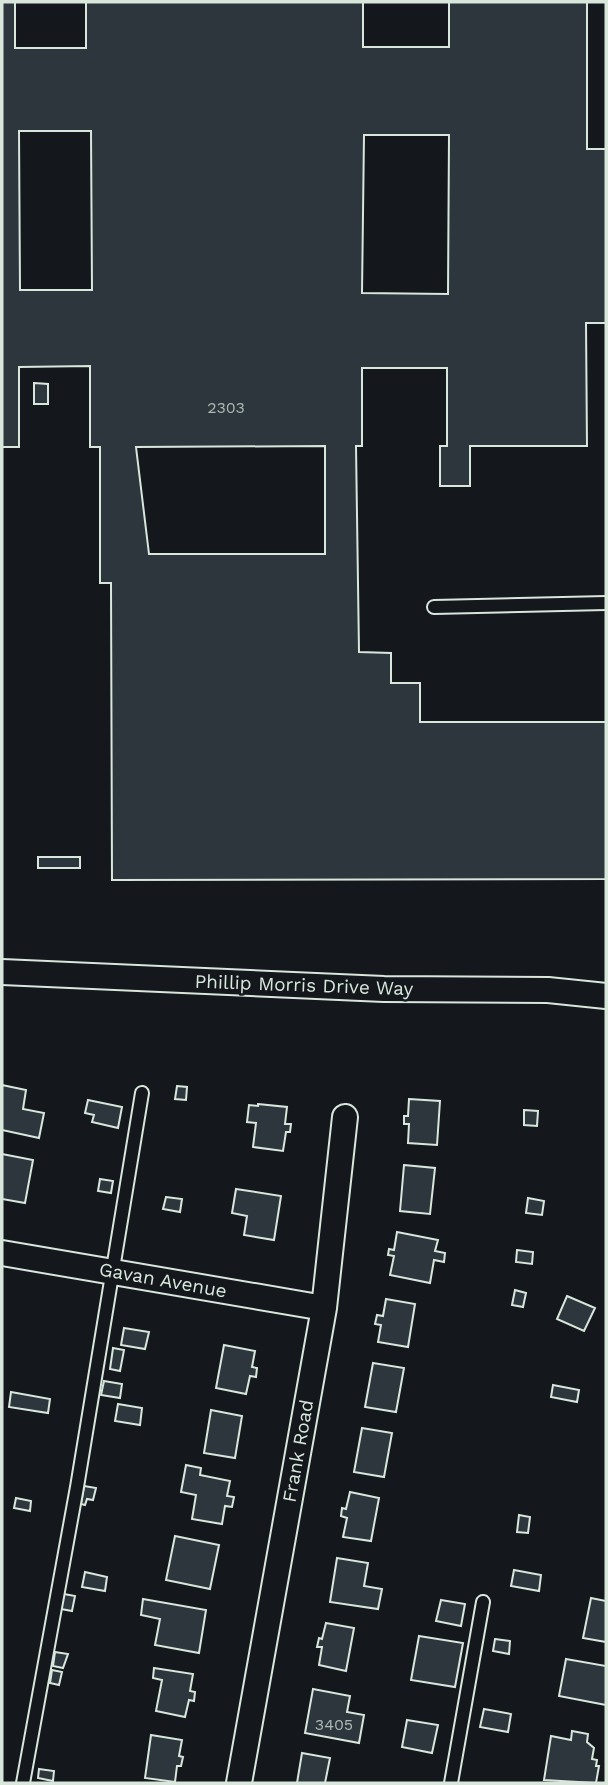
<svg xmlns="http://www.w3.org/2000/svg" width="608" height="1785" font-family="'Work Sans',sans-serif">
  <style>
    .building { fill: #2c363c; stroke: #d8e6dc; stroke-width: 2; fill-rule: evenodd }
    .lines { fill: none; stroke-linecap: round; stroke-linejoin: round }
    .lane-casing { stroke: #d8e6dc; stroke-width: 16 }
    .street-casing { stroke: #d8e6dc; stroke-width: 28 }
    .lane { stroke: #14181c; stroke-width: 12 }
    .street { stroke: #14181c; stroke-width: 24 }
    .labels { text-anchor: middle; dominant-baseline: central; stroke-width: 5; stroke-linejoin: round; paint-order: stroke }
    .number-label { font-size: 16px; fill: #adbab4 }
    .street-label { font-size: 19px; fill: #d8e6dc; stroke: #14181c }
  </style>
  <rect width="100%" height="100%" fill="#14181c"/>
  <path class="building" d="M 2,2 L 15,2 L 15,48 L 86,48 L 86,2 L 363,2 L 363,47 L 449,47 L 449,2 L 587,2 L 587,149 L 606,149 L 606,323 L 586,323 L 587,446 L 470,446 L 470,486 L 440,486 L 440,446 L 447,446 L 447,368 L 362,368 L 362,446 L 356,446 L 359,652 L 391,653 L 391,683 L 420,683 L 420,722 L 606,722 L 606,879 L 112,880 L 111,583 L 100,583 L 100,447 L 90,447 L 90,366 L 19,367 L 19,447 L 2,447 ZM 19,131 L 91,131 L 92,290 L 20,290 ZM 364,135 L 449,135 L 448,294 L 362,293 ZM 325,446 L 325,554 L 149,554 L 136,447 Z
    M 34,383 L 48,384 L 48,404 L 34,404 Z
    M 38,857 L 80,857 L 80,868 L 38,868 Z
    M 2,1085 L 26,1090 L 23,1109 L 44,1113 L 39,1138 L 2,1130 Z
    M 177,1086 L 187,1087 L 186,1100 L 175,1099 Z
    M 409,1099 L 440,1101 L 437,1145 L 408,1143 L 409,1124 L 404,1124 L 404,1116 L 408,1116 Z
    M 88,1100 L 122,1107 L 118,1128 L 92,1122 L 94,1115 L 85,1113 Z
    M 258,1104 L 287,1107 L 285,1124 L 291,1124 L 290,1132 L 286,1132 L 283,1151 L 253,1147 L 256,1123 L 247,1122 L 249,1105 L 258,1106 Z
    M 524,1110 L 538,1111 L 537,1126 L 524,1125 Z
    M 2,1154 L 33,1160 L 25,1203 L 2,1199 Z
    M 404,1165 L 435,1168 L 430,1214 L 400,1211 Z
    M 100,1179 L 113,1181 L 111,1193 L 98,1191 Z
    M 236,1189 L 281,1196 L 274,1240 L 244,1235 L 247,1216 L 232,1213 Z
    M 166,1197 L 182,1199 L 180,1212 L 163,1209 Z
    M 528,1198 L 544,1201 L 542,1215 L 526,1213 Z
    M 397,1232 L 438,1240 L 435,1251 L 445,1253 L 444,1262 L 434,1260 L 430,1283 L 390,1275 L 394,1256 L 388,1255 L 389,1249 L 394,1250 Z
    M 517,1250 L 533,1252 L 532,1264 L 516,1262 Z
    M 515,1290 L 526,1293 L 523,1307 L 512,1305 Z
    M 567,1296 L 595,1308 L 584,1331 L 557,1319 Z
    M 386,1299 L 415,1304 L 408,1347 L 378,1342 L 381,1325 L 375,1324 L 377,1315 L 383,1316 Z
    M 124,1328 L 149,1332 L 145,1349 L 121,1345 Z
    M 224,1345 L 255,1351 L 252,1367 L 257,1368 L 256,1377 L 250,1376 L 246,1394 L 216,1388 Z
    M 113,1348 L 124,1350 L 120,1371 L 110,1369 Z
    M 373,1363 L 404,1368 L 396,1412 L 365,1407 Z
    M 104,1381 L 122,1384 L 120,1398 L 101,1395 Z
    M 553,1385 L 579,1390 L 577,1402 L 551,1397 Z
    M 11,1392 L 50,1399 L 48,1413 L 9,1407 Z
    M 118,1404 L 142,1408 L 140,1425 L 115,1421 Z
    M 211,1410 L 242,1416 L 235,1458 L 204,1453 Z
    M 362,1428 L 392,1433 L 384,1477 L 354,1472 Z
    M 186,1465 L 201,1468 L 200,1475 L 230,1481 L 227,1496 L 234,1497 L 232,1507 L 225,1506 L 222,1524 L 192,1519 L 196,1495 L 181,1492 Z
    M 84,1486 L 96,1488 L 93,1500 L 87,1499 L 85,1505 L 81,1504 Z
    M 350,1492 L 379,1498 L 371,1541 L 343,1537 L 347,1518 L 341,1516 L 342,1508 L 346,1509 Z
    M 16,1498 L 31,1501 L 30,1511 L 14,1508 Z
    M 519,1515 L 530,1517 L 528,1533 L 517,1532 Z
    M 175,1536 L 219,1545 L 210,1589 L 166,1580 Z
    M 337,1558 L 368,1563 L 364,1586 L 382,1589 L 378,1609 L 330,1602 Z
    M 514,1570 L 541,1575 L 539,1591 L 511,1586 Z
    M 85,1572 L 107,1577 L 105,1591 L 82,1587 Z
    M 64,1594 L 75,1596 L 72,1611 L 61,1609 Z
    M 591,1598 L 606,1601 L 606,1642 L 583,1638 Z
    M 143,1599 L 206,1610 L 199,1653 L 155,1645 L 160,1619 L 141,1615 Z
    M 441,1600 L 465,1604 L 461,1626 L 436,1621 Z
    M 326,1623 L 354,1628 L 346,1671 L 319,1665 L 322,1647 L 317,1647 L 319,1638 L 322,1639 Z
    M 419,1636 L 463,1643 L 455,1687 L 411,1680 Z
    M 495,1639 L 510,1641 L 509,1654 L 493,1651 Z
    M 55,1652 L 68,1654 L 63,1668 L 53,1666 Z
    M 566,1659 L 606,1666 L 606,1705 L 559,1696 Z
    M 154,1668 L 193,1674 L 190,1691 L 195,1692 L 194,1701 L 189,1700 L 185,1717 L 156,1711 L 162,1680 L 153,1678 Z
    M 52,1670 L 62,1672 L 59,1685 L 50,1683 Z
    M 313,1689 L 350,1696 L 347,1712 L 364,1715 L 359,1743 L 305,1733 Z
    M 484,1709 L 511,1714 L 508,1732 L 480,1727 Z
    M 407,1720 L 438,1725 L 432,1753 L 402,1747 Z
    M 572,1731 L 588,1734 L 587,1742 L 594,1748 L 592,1759 L 597,1760 L 596,1766 L 599,1766 L 596,1783 L 544,1780 L 551,1736 L 571,1740 Z
    M 151,1735 L 182,1740 L 179,1756 L 183,1757 L 181,1766 L 177,1766 L 175,1782 L 145,1778 Z
    M 302,1753 L 330,1758 L 325,1783 L 297,1783 Z
    M 39,1769 L 54,1771 L 53,1781 L 38,1778 Z"/>
  <g class="lines">
    <defs>
      <path id="lane" d="M 434,607 L 606,603
        M 23,1783 L 77,1487 L 142,1093
        M 451,1783 L 483,1602"/>
      <path id="street" d="M 2,972 L 384,989 L 548,990 L 606,996
        M 2,1253 L 324,1308
        M 239,1783 L 324,1308 L 345,1117"/>
    </defs>
    <use href="#lane" class="lane-casing"/>
    <use href="#street" class="street-casing"/>
    <use href="#lane" class="lane"/>
    <use href="#street" class="street"/>
  </g>
  <g class="labels">
    <g class="number-label">
      <text x="226" y="407">2303</text>
      <text x="334" y="1724">3405</text>
    </g>
    <g class="street-label">
      <text transform="translate(304 985) rotate(2)">Phillip Morris Drive Way</text>
      <text transform="translate(163 1280) rotate(10)">Gavan Avenue</text>
      <text transform="translate(298 1451) rotate(-80)">Frank Road</text>
    </g>
  </g>
  <rect width="608" height="1785" fill="none" stroke="#d8e6dc" stroke-width="7"/>
</svg>
